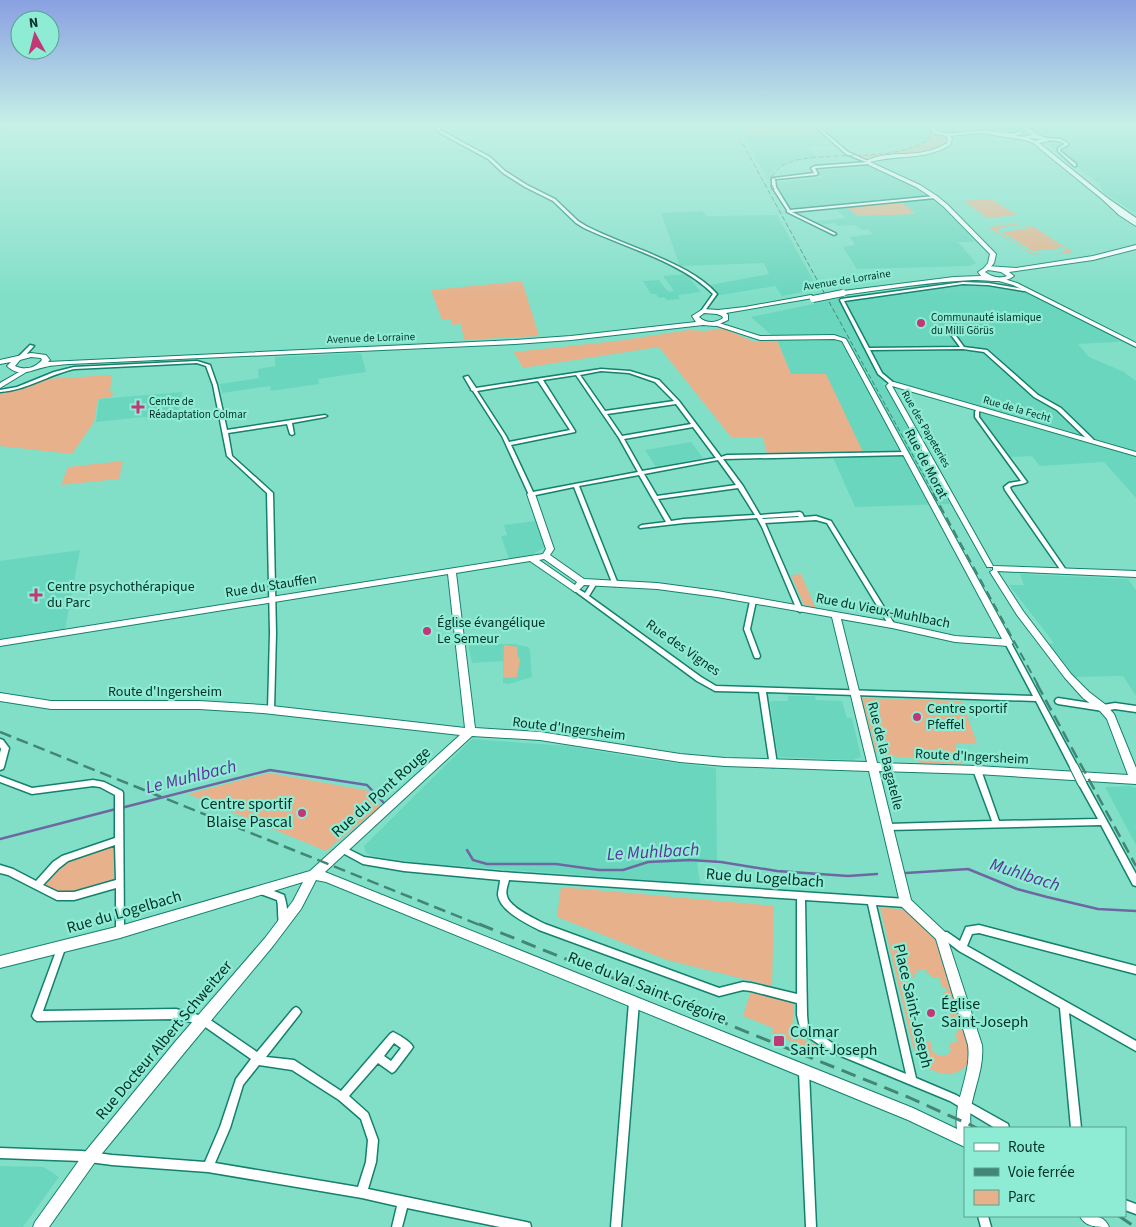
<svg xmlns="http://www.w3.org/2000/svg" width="1136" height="1227" font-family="'Source Sans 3',sans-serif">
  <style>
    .built { fill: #6bd6be }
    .green { fill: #e6b18b; fill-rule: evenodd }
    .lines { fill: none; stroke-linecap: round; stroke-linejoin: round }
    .stream { stroke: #6d68a2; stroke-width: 2.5 }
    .street-casing { stroke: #14816e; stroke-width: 3 }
    .secondary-casing { stroke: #14816e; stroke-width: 2 }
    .primary-casing { stroke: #14816e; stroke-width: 2 }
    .street { fill: #fff; fill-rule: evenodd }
    .secondary { fill: #fff; fill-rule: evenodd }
    .primary { fill: #fff; fill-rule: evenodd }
    .rail-far3 { stroke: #428676; stroke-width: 1; stroke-dasharray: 5 2.5; stroke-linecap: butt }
    .rail-far2 { stroke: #428676; stroke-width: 2; stroke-dasharray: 9 5; stroke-linecap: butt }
    .rail-far1 { stroke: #428676; stroke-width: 2.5; stroke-dasharray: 12 6; stroke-linecap: butt }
    .rail { stroke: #428676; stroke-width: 3; stroke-dasharray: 15 8; stroke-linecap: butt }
    .street-bridge-casing { stroke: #14816e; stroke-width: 10; stroke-linecap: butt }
    .primary-bridge-casing { stroke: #14816e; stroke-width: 8; stroke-linecap: butt }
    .street-bridge { stroke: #fff; stroke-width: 8 }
    .primary-bridge { stroke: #fff; stroke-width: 6 }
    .poi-dot { fill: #c03977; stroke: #8eecd5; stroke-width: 2 }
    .labels { text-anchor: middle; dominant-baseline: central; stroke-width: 4.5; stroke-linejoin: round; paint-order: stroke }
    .far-street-label { font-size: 11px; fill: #032f26; stroke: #8eecd5 }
    .far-poi-label { font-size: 11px; fill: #032f26; stroke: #8eecd5; text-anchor: start }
    .street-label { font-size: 14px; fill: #032f26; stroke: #8eecd5 }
    .poi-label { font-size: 14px; fill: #032f26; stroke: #8eecd5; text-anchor: start }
    .near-street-label { font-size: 16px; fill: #032f26; stroke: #8eecd5 }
    .near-poi-label { font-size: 16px; fill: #032f26; stroke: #8eecd5; text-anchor: start }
    .near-water-label { font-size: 18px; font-style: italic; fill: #5b359a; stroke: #8eecd5 }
  </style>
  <rect width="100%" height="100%" fill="#81dfc8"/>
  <path class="built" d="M 816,124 L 925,124 L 929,132 L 928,139 L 833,141 Z
    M 964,124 L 1012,124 L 1021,133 L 972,132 Z
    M 1023,124 L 1136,124 L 1136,213 L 1105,194 L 1099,184 L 1047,142 L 1049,140 L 1036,134 Z
    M 820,132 L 835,146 L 808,147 L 818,157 L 791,162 L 776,168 L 771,173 L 768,181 L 744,135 Z
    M 870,166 L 915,186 L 933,197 L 944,207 L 975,242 L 958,242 L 976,263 L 969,266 L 857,269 L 843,247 L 855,245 L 850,237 L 873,234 L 868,229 L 862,230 L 855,225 L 838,226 L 834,223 L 819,225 L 811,222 L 846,218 L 833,207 L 790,211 L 775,183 L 823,178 L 816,171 Z
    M 702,211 L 707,216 L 777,215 L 818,289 L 782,296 L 775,286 L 715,296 L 705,286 L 769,274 L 764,263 L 680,266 L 661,213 Z
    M 686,274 L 701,292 L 678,295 L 680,299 L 667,300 L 664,297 L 659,298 L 656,294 L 651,294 L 643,281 L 659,280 L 664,287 L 669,292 L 674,291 L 663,276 Z
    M 963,282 L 998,284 L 1037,292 L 1134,341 L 1078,344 L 1089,357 L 1124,372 L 1136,381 L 1136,498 L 1104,462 L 1040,466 L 1032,456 L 1010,457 L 975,409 L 883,382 L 950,504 L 855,507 L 831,453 L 862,452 L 791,374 L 777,340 L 751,317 L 837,299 Z
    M 361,353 L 366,372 L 318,379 L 319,384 L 271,391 L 270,386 L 222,393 L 220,384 L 259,378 L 258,369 L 275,366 L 275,357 Z
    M 182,392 L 178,415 L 165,419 L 143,417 L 96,422 L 99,399 Z
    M 691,442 L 703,458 L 656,467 L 645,450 Z
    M 535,521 L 545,547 L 530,556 L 509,559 L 501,536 L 507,535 L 504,525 Z
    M 80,550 L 65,630 L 0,640 L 0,561 Z
    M 1020,574 L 1128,579 L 1136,590 L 1136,696 L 1123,676 L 1073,677 L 1049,644 L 1054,643 L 1009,585 L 1024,585 Z
    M 468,644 L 514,644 L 528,647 L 530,650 L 532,677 L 509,684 L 503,683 L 503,661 L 472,663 Z
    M 788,696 L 815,696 L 816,700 L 842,701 L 847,718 L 852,718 L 861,757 L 853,760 L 778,757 L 770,701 L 788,701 Z
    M 472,739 L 568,746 L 645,759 L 716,768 L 717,862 L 697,861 L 700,884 L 418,863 L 372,856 L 366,853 L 364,846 Z
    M 1129,786 L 1136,788 L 1136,845 L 1105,787 Z
    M 0,1166 L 44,1167 L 59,1177 L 23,1227 L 0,1227 Z"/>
  <path class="green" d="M 738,124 L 809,124 L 820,132 L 744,135 Z
    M 970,130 L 972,132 L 949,135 L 941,146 L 913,155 L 866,158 L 854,155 L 901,151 L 926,142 L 929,132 L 935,131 L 944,133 Z
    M 991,199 L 1017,215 L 988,218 L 963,201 Z
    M 900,201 L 916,214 L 858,216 L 845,206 Z
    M 1015,224 L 1034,227 L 1073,252 L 1052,256 L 1031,254 L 988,227 C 996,227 1005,224 1015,224 ZM 1018,225 L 1032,228 L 1002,232 L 1033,251 L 1062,248 L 1034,230 L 1066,249 L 1066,251 C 1043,266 1016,244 997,231 L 1002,227 Z
    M 522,281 L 539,336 L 464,340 L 461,324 L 452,325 L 451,319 L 442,320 L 431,290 Z
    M 723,328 L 752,341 L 777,340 L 791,374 L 826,374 L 863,452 L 767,453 L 763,438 L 731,437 L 659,347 L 523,368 L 514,352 L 617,341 L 689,330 L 705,331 Z
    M 112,375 L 110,391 L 113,391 L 112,397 L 98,399 L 94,422 L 72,454 L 0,446 L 0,393 L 18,390 L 44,379 Z
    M 123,461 L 119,479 L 61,485 L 68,467 Z
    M 801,574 L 816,609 L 805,607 L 791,575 Z
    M 504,645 L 518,647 L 517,655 L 520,659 L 517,677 L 503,678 Z
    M 862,698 L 962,701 L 977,744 L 955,743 L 962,765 L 922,763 L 911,758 L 881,755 L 876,752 Z
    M 269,773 L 369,791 L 381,806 L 326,851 L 188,794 Z
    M 110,847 L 114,848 L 114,881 C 93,887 64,901 45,885 C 48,863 92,852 110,847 Z
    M 561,887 L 774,906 L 772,986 L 667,960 L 557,917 Z
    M 880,907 L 905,910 L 929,932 L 939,944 L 968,1047 L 967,1065 C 954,1080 930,1075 919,1058 C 916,1054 914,1048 912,1043 ZM 917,969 L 919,971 L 925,969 L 927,971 L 926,974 L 930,974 L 932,978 L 940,977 L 941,986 L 946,988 L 947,991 L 943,993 L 950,1014 L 950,1021 L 956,1019 L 958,1033 L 955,1034 L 958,1042 L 949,1043 L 951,1050 L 947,1055 L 939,1056 L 931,1050 L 931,1042 L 922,1042 L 920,1032 L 915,1034 L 914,1020 L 918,1020 L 916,1013 L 913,1013 L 916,1012 L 911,992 L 907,991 L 905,986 L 909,984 L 906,976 L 915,978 L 914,974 L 918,974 L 916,971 Z
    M 751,991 L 794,1003 L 792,1031 L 798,1037 L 824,1048 L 824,1054 L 772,1034 L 773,1028 L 743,1016 Z"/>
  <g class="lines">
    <path class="stream" d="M 121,808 L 270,770 L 367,785 L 384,803
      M 0,839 L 116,809
      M 467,850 L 473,860 L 487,864 L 556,864 L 599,870 L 623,870 L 648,862 L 690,860 L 721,862 L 777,871 L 848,876 L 877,874
      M 906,873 L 968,869 L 1017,889 L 1047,897 L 1098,909 L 1136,911"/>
    <defs>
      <path id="street" d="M 11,124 L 15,124 L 0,128 L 0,126 Z
        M 432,124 L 434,124 L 442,131 L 490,157 L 505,171 L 527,185 L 555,199 L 578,221 L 586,226 C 606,236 627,244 647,252 C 672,263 699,274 717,294 L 704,312 L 702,312 L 701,311 L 713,294 C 682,262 624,247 584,228 L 576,223 L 553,201 L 525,187 L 503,173 L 488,159 L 440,133 Z
        M 812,124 L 815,124 L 848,152 L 868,161 L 866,162 L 846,154 Z
        M 1012,124 L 1014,124 L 1023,134 L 1007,136 L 1008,134 L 1020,132 Z
        M 1046,138 L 1060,139 L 1068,143 L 1068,145 L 1060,149 L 1060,151 L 1076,164 L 1076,166 L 1074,166 L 1058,151 L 1058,148 L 1065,144 L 1059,141 L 1047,140 Z
        M 868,162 L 869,164 L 816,168 L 815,168 L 818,174 L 816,175 L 776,179 L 774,178 L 814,173 L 811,168 L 815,166 Z
        M 772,178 L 775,179 L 776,187 L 790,210 L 935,196 L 937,197 L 935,198 L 792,212 L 835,233 L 836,234 L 834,235 L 787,212 L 787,210 L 772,187 Z
        M 963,282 L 988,283 L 1024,289 L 1026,290 L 1024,291 L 988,285 L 963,284 L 844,301 L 869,348 L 960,347 L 946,328 L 956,325 L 956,327 L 951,329 L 964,347 L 987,350 L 1038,395 L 1061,408 L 1093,439 L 1093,441 L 1089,441 L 1057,410 L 1034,397 L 984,352 L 963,349 L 870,350 L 882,373 L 894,383 L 894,384 L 890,384 L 878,374 L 840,300 L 841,299 Z
        M 30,345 L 34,346 L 23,358 L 19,358 L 19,356 Z
        M 197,361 L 210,365 L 217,385 L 227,430 L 325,415 L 327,416 L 325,417 L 292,423 L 294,434 L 292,435 L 290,434 L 287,424 L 228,433 L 232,456 L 273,493 L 276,633 L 274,710 L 273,712 L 269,712 L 268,710 L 270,633 L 267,493 L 227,456 L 213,385 L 206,366 L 197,363 L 74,369 C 48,375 27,390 0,392 L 0,390 L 17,387 L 54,372 L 74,367 Z
        M 601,369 L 630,371 L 659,380 L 679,401 L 721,457 L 727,455 L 907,452 L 907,454 L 905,455 L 723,459 L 743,486 L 760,515 L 800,512 L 802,513 L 804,517 L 816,516 L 831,521 L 895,625 L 894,627 L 890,627 L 827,523 L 816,520 L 765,523 L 803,610 L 800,612 L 797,610 L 762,527 L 757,518 L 684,523 L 640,528 L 639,527 L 640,526 L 642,525 L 666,522 L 639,475 L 579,486 L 618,584 L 615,586 L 613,585 L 574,487 L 531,496 L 529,495 L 502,436 L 473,391 L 471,390 L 471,389 L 464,377 L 468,376 L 476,388 ZM 601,371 L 629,373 L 655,382 L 674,401 L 605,411 L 580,375 ZM 576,375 L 619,438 L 638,472 L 533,492 L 511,445 L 575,432 L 575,431 L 543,380 ZM 538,381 L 570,430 L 509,442 L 506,436 L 477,391 ZM 676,404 L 691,424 L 622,436 L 607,414 ZM 693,427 L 716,458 L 642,471 L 624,439 ZM 718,460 L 736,485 L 657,496 L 644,474 ZM 738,488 L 755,515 L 684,519 L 671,521 L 658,499 ZM 798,516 L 799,517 L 763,519 L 762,518 Z
        M 977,408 L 981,408 L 981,409 L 979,412 L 979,417 L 1027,482 C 1022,485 1015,484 1010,487 L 1011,490 L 1066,570 L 1067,571 L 1066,572 L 1062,572 L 1005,490 L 1004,487 L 1009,483 L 1021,481 L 975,417 L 975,412 Z
        M 594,581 L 597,583 L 589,596 L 701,677 L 716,686 L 1033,696 L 1005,643 L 1006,641 L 1010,641 L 1078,767 L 1077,769 L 1074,770 L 1071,769 L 1036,701 L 766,692 L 777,764 L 776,766 L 773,767 L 770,766 L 759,692 L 715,691 L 697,681 L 572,589 L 575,587 L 585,593 L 592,582 Z
        M 753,599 L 756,601 L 750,629 L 760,656 L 759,658 L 755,658 L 754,656 L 744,629 L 750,601 Z
        M 1058,698 L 1103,705 L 1115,703 L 1136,706 L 1136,712 L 1115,709 L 1103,711 L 1058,704 L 1056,703 L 1055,701 L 1056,699 Z
        M 0,739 L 3,740 L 9,748 L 4,767 L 3,769 L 0,770 L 0,753 L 1,749 L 0,747 Z
        M 977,767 L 980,768 L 981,770 L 999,821 L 1098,819 L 1078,783 L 1079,781 L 1082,780 L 1085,781 L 1136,874 L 1136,886 L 1133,885 L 1101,825 L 888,830 L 885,829 L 884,827 L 885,825 L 888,824 L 992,821 L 973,770 L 974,768 Z
        M 0,776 L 32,788 L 93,780 L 104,782 L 122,791 L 123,793 L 124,932 L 123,935 L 120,936 L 117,935 L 116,932 L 116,888 L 74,900 L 57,900 L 8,875 L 0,873 L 0,865 L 13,869 L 36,881 L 53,862 L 62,856 L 115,838 L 115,795 L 100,787 L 93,786 L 32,794 L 0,782 ZM 115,845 L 116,880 L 74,892 L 58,892 L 43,885 L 59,868 L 68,861 Z
        M 342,846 L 364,857 L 404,863 L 501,872 L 906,899 L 909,900 L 910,903 L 909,906 L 906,907 L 876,905 L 916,1078 L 956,1095 L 1008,1124 L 1009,1128 L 995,1128 L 950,1101 L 829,1051 L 805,1035 L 801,1031 L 797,1015 L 797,1003 L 751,991 L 743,990 L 719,996 L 539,930 C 526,923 500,911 498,895 C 498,890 500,884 500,880 L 404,871 L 363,864 L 339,851 L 338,849 L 339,847 ZM 509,880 L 797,899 L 797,994 L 751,983 L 743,982 L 719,988 L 545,924 C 535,919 509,907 507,896 C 505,891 508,885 509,880 ZM 805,900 L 868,904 L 906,1074 L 835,1045 L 808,1026 L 807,1015 Z
        M 261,886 L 284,895 C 287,905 289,916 286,926 L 283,927 L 280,926 C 277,918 279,909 277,900 L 258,893 L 257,890 L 258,887 Z
        M 979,925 L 1136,966 L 1136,974 L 979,933 L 972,934 L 967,946 L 1136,1041 L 1136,1051 L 1069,1013 L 1081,1128 L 1071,1128 L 1060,1008 L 959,951 L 945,940 L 938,939 L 937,936 L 938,933 L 947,932 L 960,941 L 966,927 Z
        M 62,942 L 65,943 L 66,946 L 43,1011 L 176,1009 L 206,1017 L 257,1052 L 293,1009 L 296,1007 L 299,1009 L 301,1012 L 299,1015 L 266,1057 L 294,1060 L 297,1062 L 341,1091 L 390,1034 L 393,1032 C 399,1035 410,1041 413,1047 L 411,1050 L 395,1071 L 392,1073 L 378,1063 L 349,1096 L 368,1113 L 378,1140 L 376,1162 L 368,1189 L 526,1222 L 530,1223 L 531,1227 L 500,1227 L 407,1208 L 402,1227 L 392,1227 L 397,1206 L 362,1198 L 208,1172 L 112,1165 L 82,1161 L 0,1158 L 0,1148 L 82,1151 L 112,1155 L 205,1162 L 220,1127 L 236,1079 L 251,1059 L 201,1024 L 176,1019 L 37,1021 L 34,1019 L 32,1016 L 58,946 L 59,943 ZM 394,1043 L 401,1048 L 391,1061 L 384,1056 ZM 259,1065 L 292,1070 L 339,1100 L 361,1119 L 368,1140 L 366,1162 L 358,1187 L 215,1163 L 230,1128 L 243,1085 Z
        M 634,998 L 637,999 L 639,1002 L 621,1227 L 611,1227 L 629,1002 L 631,999 Z
        M 804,1067 L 807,1069 L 809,1072 L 816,1227 L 806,1227 L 799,1072 L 801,1069 Z
        M 1125,1200 L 1136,1204 L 1136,1214 L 1125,1210 Z
        M 978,1216 L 988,1216 L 991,1227 L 981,1227 Z"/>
      <path id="secondary" d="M 928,124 L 932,124 L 936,131 C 949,135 962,132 976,131 C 991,130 1013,133 1027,139 L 1025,140 L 981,133 L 950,136 L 952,138 L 950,145 C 924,161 899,154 870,162 L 920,185 L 937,196 L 948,205 L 996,254 L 994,263 L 989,269 L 984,268 L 988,263 L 990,254 L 944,207 L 933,198 L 916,187 L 869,165 L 866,161 C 892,148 918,161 947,143 L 948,138 L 946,136 L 933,133 Z
        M 1102,197 L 1106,197 L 1123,213 L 1136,223 L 1136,226 L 1119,215 L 1102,199 Z
        M 1001,278 L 1017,283 L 1136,343 L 1136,347 L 1013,285 L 999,281 L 999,279 Z
        M 716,322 L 760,336 L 834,335 L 846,339 L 1013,643 L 1008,646 L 955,642 L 892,628 L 841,619 L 877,763 L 977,766 L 1128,775 L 1107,719 L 1100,711 L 1083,698 L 1065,678 L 1017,615 L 990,572 L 993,570 L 993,567 L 987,567 L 986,565 L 886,386 L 890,382 L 894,382 L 1136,452 L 1136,456 L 892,386 L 993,566 L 1136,571 L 1136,577 L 997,571 L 1023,611 L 1071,674 L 1089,692 L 1106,705 L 1114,714 L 1136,768 L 1136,784 L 977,774 L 879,771 L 911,900 L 945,932 L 982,1045 C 985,1075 966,1101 971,1128 L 965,1128 L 965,1147 L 908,1120 L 326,882 L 316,880 L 301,909 L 273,946 L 185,1052 L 95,1162 L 49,1227 L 33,1227 L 35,1222 L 85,1152 L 175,1042 L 265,938 L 293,901 L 303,882 L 120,938 L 0,968 L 0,956 L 120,926 L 310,871 L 460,735 L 263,713 L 199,709 L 51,709 L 0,701 L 0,693 L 51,701 L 199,701 L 263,705 L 465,728 L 448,574 L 0,646 L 0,640 L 543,554 L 546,549 L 527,494 L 531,492 L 535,494 L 554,549 L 550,555 L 584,579 L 657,583 L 717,591 L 892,622 L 955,636 L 1002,639 L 842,341 L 834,339 L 760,340 L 714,325 L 713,324 ZM 544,559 L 577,582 L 575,585 L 539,560 ZM 530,561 L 575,592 L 578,591 L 584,585 L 657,589 L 717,597 L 832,617 L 867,762 L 725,758 L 680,754 L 540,732 L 475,728 L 456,573 ZM 472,736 L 540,740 L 680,762 L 725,766 L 869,771 L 900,903 L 902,907 L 936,939 L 968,1045 C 972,1075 953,1101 957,1129 L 913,1108 L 325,872 Z
        M 26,368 L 28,369 L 28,371 L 0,388 L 0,383 Z
        M 1080,1216 C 1092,1216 1104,1214 1109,1227 C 1097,1227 1085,1227 1080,1216 Z"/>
      <path id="primary" d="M 1018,124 L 1023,124 L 1038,135 L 1049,139 L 1049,141 L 1039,143 L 1106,197 L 1136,218 L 1136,223 L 1102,199 L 1033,143 L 1022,139 L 1022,137 L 1032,135 ZM 1028,138 L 1042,139 L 1035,141 Z
        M 1136,245 L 1136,249 L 1093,260 L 1009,272 L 1014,276 C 1003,285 987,279 973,280 C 930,282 886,289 843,295 L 840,293 L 843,291 L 954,277 L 981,276 L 978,272 L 987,266 L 1016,268 L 1093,256 ZM 988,270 L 1001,272 L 1007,276 C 999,279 992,277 985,272 Z
        M 811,295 L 813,296 L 813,298 L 726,313 L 728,315 L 728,320 L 715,326 L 703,325 L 571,340 L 515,344 L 69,364 C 61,365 52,365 45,367 C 31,370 20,378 7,366 L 11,362 L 0,364 L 0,360 L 31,353 L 46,355 L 50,360 L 48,362 L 515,340 L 571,336 L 696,322 L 692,316 L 703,309 L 718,310 L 745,307 ZM 704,313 L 717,314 L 722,316 L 723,318 C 715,324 705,323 699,317 ZM 31,357 L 41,358 L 42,360 C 35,368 25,371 15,366 L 20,360 Z"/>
    </defs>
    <use href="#street" class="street-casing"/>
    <use href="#secondary" class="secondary-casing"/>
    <use href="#primary" class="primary-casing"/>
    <use href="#street" class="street"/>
    <use href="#secondary" class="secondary"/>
    <use href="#primary" class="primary"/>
    <path class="rail-far3" d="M 732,124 L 934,494
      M 774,190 L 770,178 C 773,175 777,169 781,167 C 788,161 801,159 810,158 C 850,153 894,161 930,139 L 930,132 L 926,124"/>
    <path class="rail-far2" d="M 933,493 L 1038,685"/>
    <path class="rail-far1" d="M 1037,684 L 1136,866
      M 0,732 L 482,926"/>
    <path class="rail" d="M 479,924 L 908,1097 L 977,1128
      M 1119,1216 L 1135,1227"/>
    <defs>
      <path id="street-bridge" d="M 1074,767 L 1082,783"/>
      <path id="primary-bridge" d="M 813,299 L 843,293"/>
    </defs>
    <use href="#street-bridge" class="street-bridge-casing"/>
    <use href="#primary-bridge" class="primary-bridge-casing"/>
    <use href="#street-bridge" class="street-bridge"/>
    <use href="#primary-bridge" class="primary-bridge"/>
  </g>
  <linearGradient id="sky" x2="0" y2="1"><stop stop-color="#89a0e1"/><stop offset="0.42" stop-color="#c6f1e6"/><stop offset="1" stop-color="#c6f1e6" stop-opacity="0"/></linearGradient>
  <rect width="1136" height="296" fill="url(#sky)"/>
  <g class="poi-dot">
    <circle cx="921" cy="323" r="5"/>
    <path d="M135.5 399.5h5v5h5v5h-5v5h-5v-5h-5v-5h5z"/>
    <path d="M33.5 587.5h5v5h5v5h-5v5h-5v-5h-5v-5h5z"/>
    <circle cx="427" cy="631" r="5"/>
    <circle cx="917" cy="717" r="5"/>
    <circle cx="302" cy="813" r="5"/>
    <circle cx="931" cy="1013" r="5"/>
    <rect x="773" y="1035" width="12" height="12" rx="2.5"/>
  </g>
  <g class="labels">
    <g class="far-street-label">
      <text transform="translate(847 280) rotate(-9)">Avenue de Lorraine</text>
      <text transform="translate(371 338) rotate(-2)">Avenue de Lorraine</text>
      <text transform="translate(1017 409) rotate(16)">Rue de la Fecht</text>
      <text transform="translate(926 429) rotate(60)">Rue des Papeteries</text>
    </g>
    <g class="far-poi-label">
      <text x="931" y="317">Communauté islamique<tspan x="931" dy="13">du Milli Görüs</tspan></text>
      <text x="149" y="401">Centre de<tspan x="149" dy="13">Réadaptation Colmar</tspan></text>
    </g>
    <g class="street-label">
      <text transform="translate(926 464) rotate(62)">Rue de Morat</text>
      <text transform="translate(271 586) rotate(-9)">Rue du Stauffen</text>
      <text transform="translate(883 611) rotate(11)">Rue du Vieux-Muhlbach</text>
      <text transform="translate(683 648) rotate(35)">Rue des Vignes</text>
      <text x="165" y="692">Route d'Ingersheim</text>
      <text transform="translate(569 729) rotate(7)">Route d'Ingersheim</text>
      <text transform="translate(885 756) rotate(76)">Rue de la Bagatelle</text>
      <text transform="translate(972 757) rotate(3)">Route d'Ingersheim</text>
    </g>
    <g class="poi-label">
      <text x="47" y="587">Centre psychothérapique<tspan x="47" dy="16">du Parc</tspan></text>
      <text x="437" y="623">Église évangélique<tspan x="437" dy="16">Le Semeur</tspan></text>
      <text x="927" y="709">Centre sportif<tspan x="927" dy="16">Pfeffel</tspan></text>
    </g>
    <g class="near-street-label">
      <text transform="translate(381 792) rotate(-42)">Rue du Pont Rouge</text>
      <text transform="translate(765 878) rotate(4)">Rue du Logelbach</text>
      <text transform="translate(124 912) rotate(-16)">Rue du Logelbach</text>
      <text transform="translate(647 988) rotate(22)">Rue du Val Saint-Grégoire</text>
      <text transform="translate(913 1006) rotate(77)">Place Saint-Joseph</text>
      <text transform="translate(164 1040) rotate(-50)">Rue Docteur Albert Schweitzer</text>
    </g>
    <g class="near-poi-label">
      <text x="292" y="804" text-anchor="end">Centre sportif<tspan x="292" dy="18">Blaise Pascal</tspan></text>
      <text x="941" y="1004">Église<tspan x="941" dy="18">Saint-Joseph</tspan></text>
      <text x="790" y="1032">Colmar<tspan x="790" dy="18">Saint-Joseph</tspan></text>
    </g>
    <g class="near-water-label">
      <text transform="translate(191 777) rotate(-14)">Le Muhlbach</text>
      <text transform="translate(653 852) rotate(-3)">Le Muhlbach</text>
      <text transform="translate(1025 875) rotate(18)">Muhlbach</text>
    </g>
  </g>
  <rect x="964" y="1127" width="162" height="90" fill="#8eecd5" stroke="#56a08f"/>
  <rect x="974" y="1143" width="25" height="8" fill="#ffffff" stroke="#56a08f"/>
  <text x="1008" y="1152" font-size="15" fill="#032f26">Route</text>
  <rect x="974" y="1168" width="25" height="8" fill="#428676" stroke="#56a08f"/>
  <text x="1008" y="1177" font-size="15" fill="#032f26">Voie ferrée</text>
  <rect x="974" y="1190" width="25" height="15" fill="#e6b18b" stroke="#56a08f"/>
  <text x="1008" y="1202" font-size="15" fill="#032f26">Parc</text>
  <g transform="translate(35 35) rotate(353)"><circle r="24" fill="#8eecd5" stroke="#56a08f"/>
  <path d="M0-4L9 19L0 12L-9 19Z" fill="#c03977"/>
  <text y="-8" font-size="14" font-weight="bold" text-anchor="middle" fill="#032f26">N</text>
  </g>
</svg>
